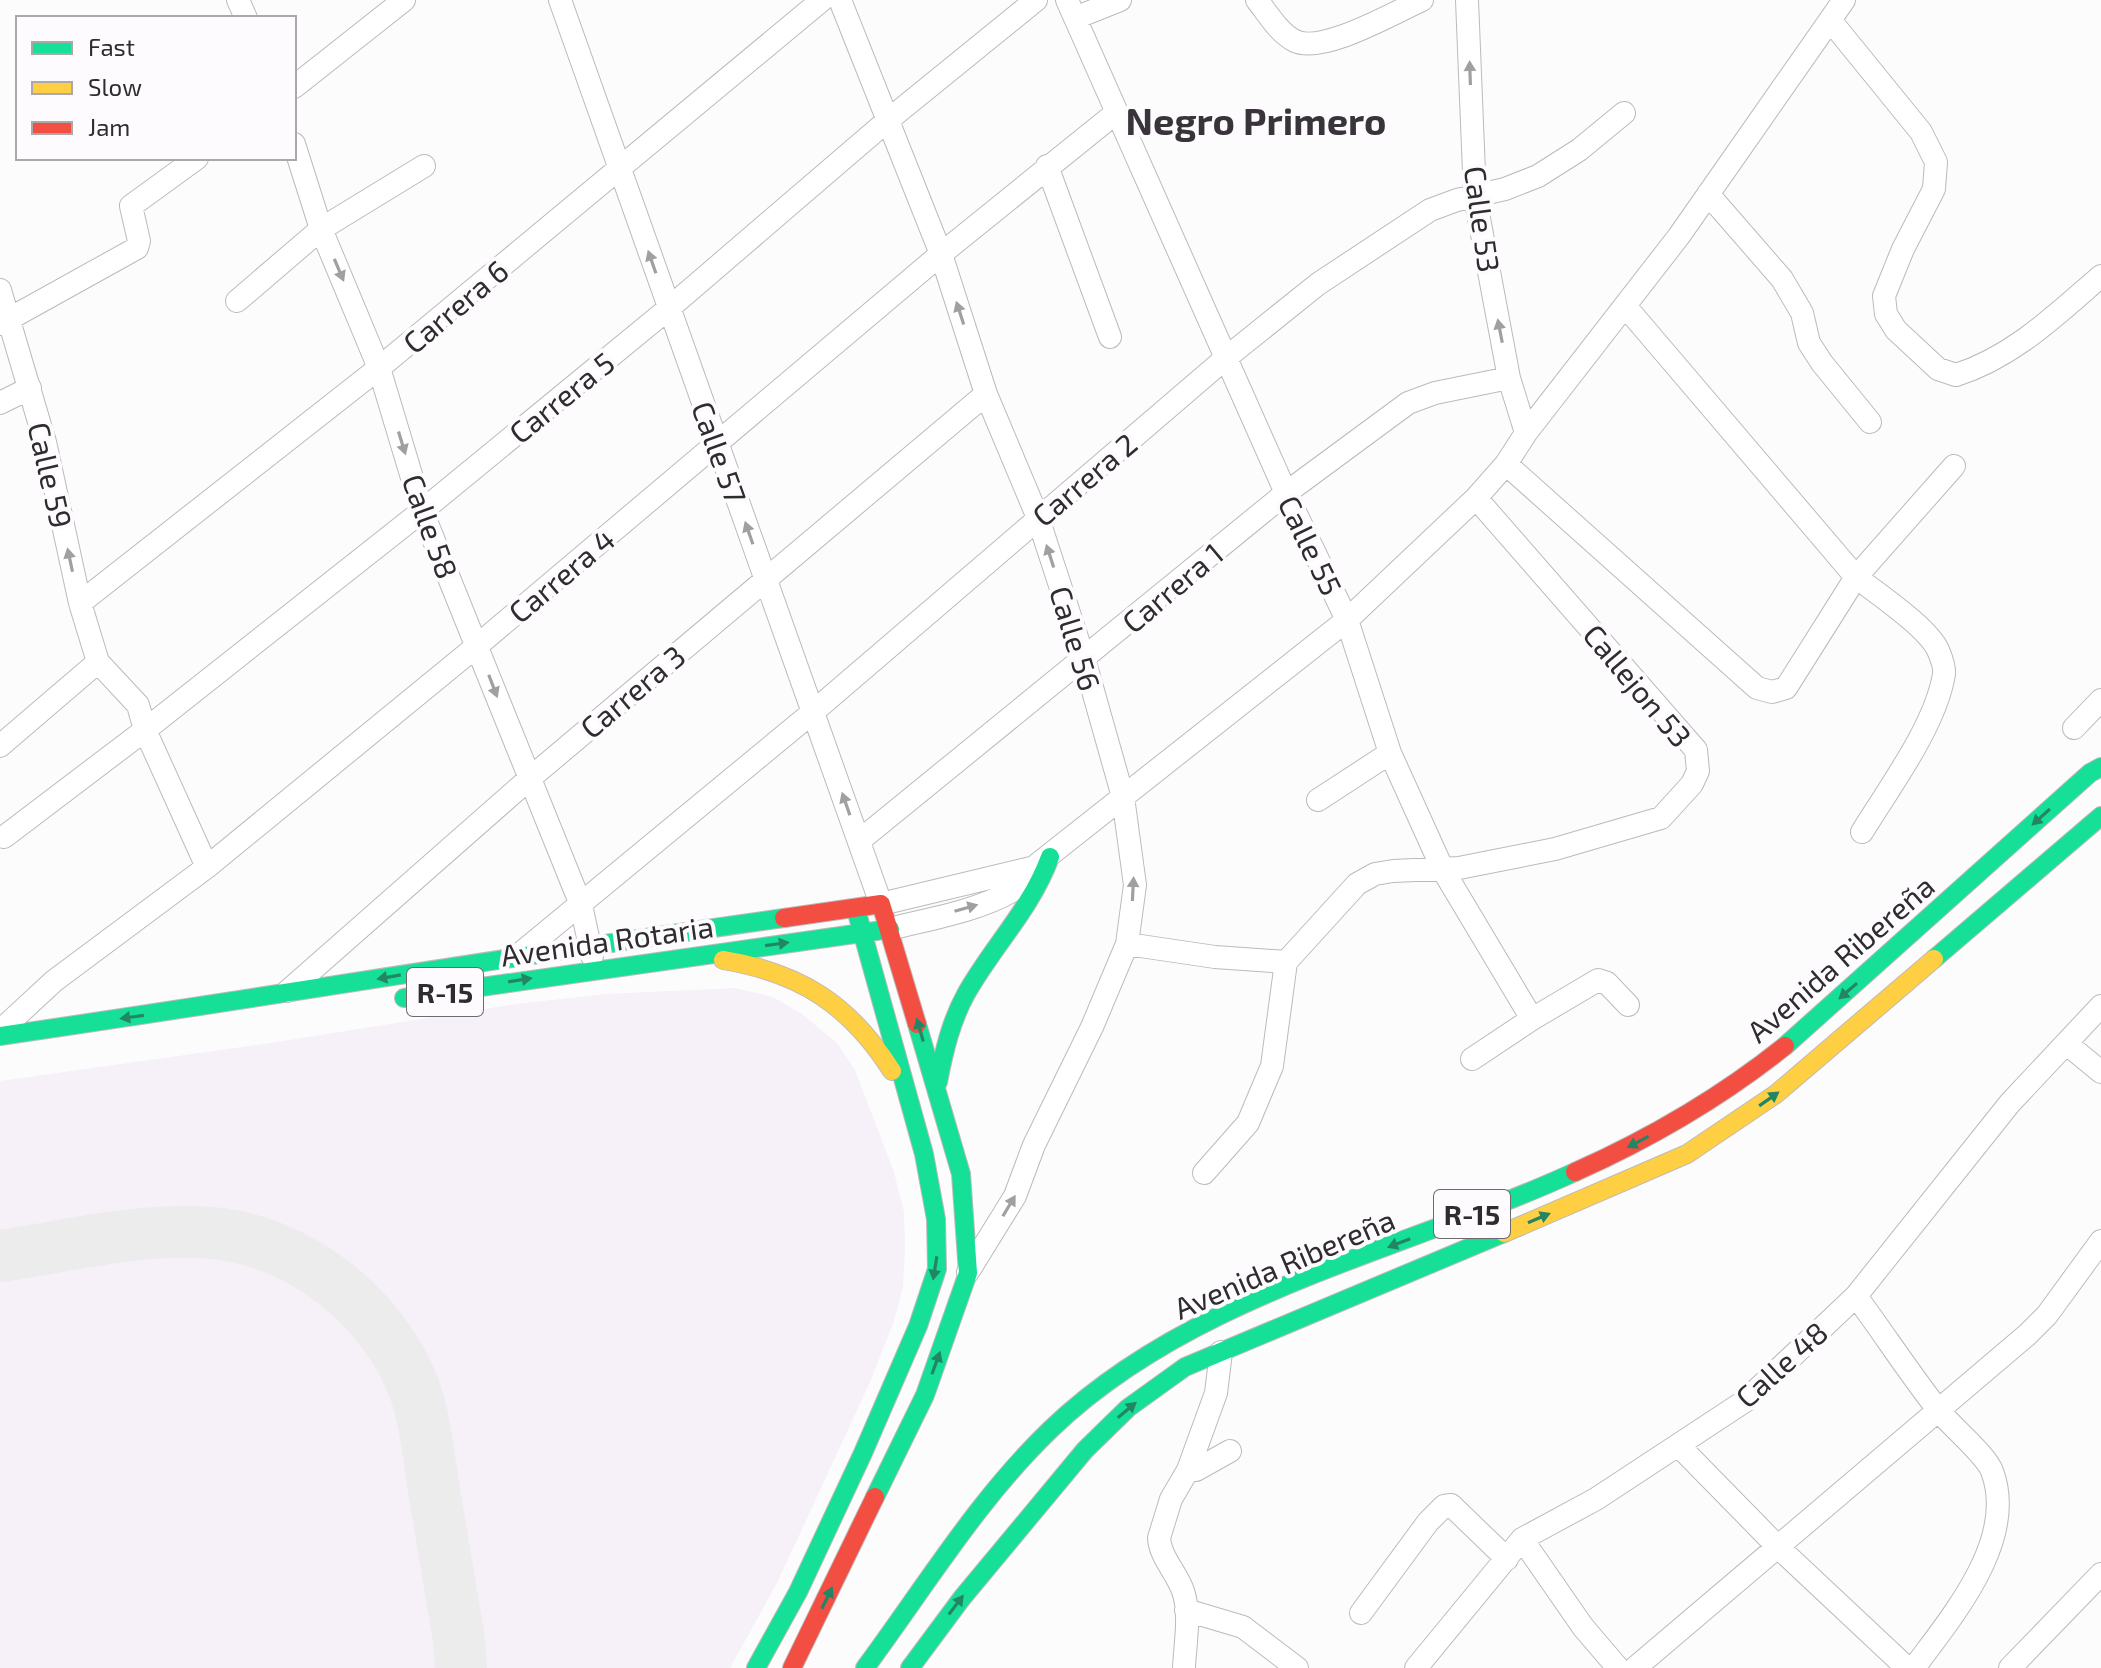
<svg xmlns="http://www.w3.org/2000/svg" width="2101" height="1668" font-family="'Exo 2',sans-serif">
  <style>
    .built { fill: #f6f0f9 }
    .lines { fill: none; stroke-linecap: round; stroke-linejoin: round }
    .taxiway { stroke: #edeced; stroke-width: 52 }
    .street-casing { stroke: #bcbabc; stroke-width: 24 }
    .fast-casing { stroke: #bcbabc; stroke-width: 20 }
    .slow-casing { stroke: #bcbabc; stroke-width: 20 }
    .jam-casing { stroke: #bcbabc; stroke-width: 20 }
    .street { stroke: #fff; stroke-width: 22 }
    .fast { stroke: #16e098; stroke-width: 18 }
    .slow { stroke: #ffcf43; stroke-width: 18 }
    .jam { stroke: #f24e42; stroke-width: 18 }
    .oneway { fill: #a1a0a1 }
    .oneway2 { fill: #228664 }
    .labels { text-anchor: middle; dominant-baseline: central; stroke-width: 8; stroke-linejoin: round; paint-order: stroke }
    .shield { fill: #fdfbfe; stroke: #6c6a6d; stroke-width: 2 }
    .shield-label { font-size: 28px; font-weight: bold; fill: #2e2c2f }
    .street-label { font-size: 30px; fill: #2e2c2f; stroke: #fdfbfe }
    .district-label { font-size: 38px; font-weight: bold; fill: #38343a; stroke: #fdfbfe }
  </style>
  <rect width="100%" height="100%" fill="#fdfcfd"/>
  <path class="built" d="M 735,988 L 773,997 L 802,1014 L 837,1043 L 855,1070 L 894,1172 L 904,1212 L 905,1249 L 903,1286 L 894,1321 L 870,1382 L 778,1581 L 730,1668 L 0,1668 L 0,1081 L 270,1043 L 516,1004 L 606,994 Z"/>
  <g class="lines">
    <path class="taxiway" d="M 0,1256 C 67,1246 144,1227 211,1233 C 299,1240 383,1307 414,1388 C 425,1418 428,1452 433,1484 C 442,1536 450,1588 459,1640 L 461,1668"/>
    <defs>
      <path id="street" d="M 238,0 L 246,18
        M 560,0 L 881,904 L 1031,868 C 1025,878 1020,886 1010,892 C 977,911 928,919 890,929
        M 840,0 L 941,254 L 986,394 L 1038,518 L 1084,659 L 1123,797 L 1135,885 L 1127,944 L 1092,1027 L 1034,1145 L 1015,1196 L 968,1272
        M 1067,0 L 1286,493 L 1347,620 L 1390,753 L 1443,870 L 1532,1019 L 1472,1059
        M 1257,0 C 1268,14 1279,33 1295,41 C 1323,54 1393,13 1422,0
        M 1467,0 L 1475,197 L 1509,378 L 1526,433
        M 1075,18 L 1120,0
        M 1830,20 L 1921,132 L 1936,162 L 1934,189 L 1903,249 L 1884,296 L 1886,314 L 1896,330 L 1938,369 L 1956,375 C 2013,357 2056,315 2101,276
        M 294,87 L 404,0
        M 294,144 L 321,229 L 379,368 L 422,511 L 581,905 L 592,956
        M 1047,166 L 1110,337
        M 1708,194 L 1782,279 L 1802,313 L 1809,343 L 1822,363 L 1870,422
        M 0,290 L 45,442 L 80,603 L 98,662 L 138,705 L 145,730 L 422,511 L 668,309 L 887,121 L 1036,0
        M 237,301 L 321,229 L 424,166
        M 0,324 L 137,248 L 139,241 L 131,206 L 197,158
        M 0,403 L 30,388
        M 1506,464 L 1757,688 L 1772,692 L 1786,688 L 1856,577 L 1626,307
        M 80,603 L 379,368 L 822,0
        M 2074,728 L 2101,700
        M 0,746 L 98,662
        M 1318,800 L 1390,753
        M 1862,832 C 1889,788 1936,725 1944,674 C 1945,667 1941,657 1938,650 C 1927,627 1878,594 1856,577 L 1954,466
        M 4,837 L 145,730 L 207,867
        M 859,841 L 1286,493 L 1408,403 L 1435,393 L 1509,378
        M 1038,864 L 1347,620 L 1476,498 L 1506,464 L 1526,433 L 1679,236 L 1844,0
        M 1127,944 L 1215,957 L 1286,962 L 1357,884 L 1375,874 L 1393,871 L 1459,868 L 1555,849 L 1661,818 L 1692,784 L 1698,771 L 1696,750 L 1476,498
        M 521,953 L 813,712 L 1227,357 L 1318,284 L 1430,210 L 1457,200 L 1505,189 L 1538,176 L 1579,150 L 1624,113
        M 288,991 L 529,779 L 986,394
        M 1532,1019 L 1598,980 L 1607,983 L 1628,1005
        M 0,1031 L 54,981 L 207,867 L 478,645 L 941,254 L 1117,112
        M 2067,1044 L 2101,1072
        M 1204,1173 L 1248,1123 L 1272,1066 L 1286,962
        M 1856,1296 C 1884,1334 1910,1374 1939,1411 C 1951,1426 1986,1455 1992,1471 C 2018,1540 1952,1616 1914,1668
        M 1678,1445 L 1778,1547 L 1907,1668
        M 1188,1470 L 1196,1470 L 1230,1451
        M 1522,1539 L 1583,1627 L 1618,1668
        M 1186,1610 L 1243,1627 L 1297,1668
        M 1361,1613 L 1428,1522 L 1444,1506 L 1451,1505 L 1507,1559
        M 1184,1668 C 1185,1644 1191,1614 1183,1591 C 1177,1573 1160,1557 1159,1538 L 1171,1499 L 1188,1470 L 1216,1393 L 1221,1352
        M 1416,1668 L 1522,1539 L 1596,1499 L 1745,1401 L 1856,1296 L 2010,1103 L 2101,1006
        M 1635,1668 L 2027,1335 L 2047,1315 L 2101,1241
        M 2010,1668 L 2101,1574"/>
      <path id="fast" d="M 1934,959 L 2101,816
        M 404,998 L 890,929
        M 0,1036 C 262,998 523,954 784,918
        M 1785,1046 L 2090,773 L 2101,767
        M 938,1082 C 944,1051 951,1021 966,994 C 993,946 1031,909 1050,857
        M 875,1497 L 925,1395 L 968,1273 L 961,1174 L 917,1024
        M 756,1668 L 798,1592 L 863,1453 L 918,1326 L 937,1269 L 936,1219 L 924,1154 L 857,913
        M 865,1668 C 925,1587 978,1499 1051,1429 C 1191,1294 1402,1251 1575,1172
        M 910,1668 L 962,1598 L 1085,1450 L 1128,1408 L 1185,1367 L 1504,1233"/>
      <path id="slow" d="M 723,960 C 801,973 850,1005 892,1071
        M 1504,1233 L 1687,1154 L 1776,1094 L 1934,959"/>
      <path id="jam" d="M 784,918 L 881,904 L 917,1024
        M 1575,1172 C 1651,1138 1720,1098 1785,1046
        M 792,1668 L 875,1497"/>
    </defs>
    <use href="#street" class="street-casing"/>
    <use href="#fast" class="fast-casing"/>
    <use href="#slow" class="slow-casing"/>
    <use href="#jam" class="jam-casing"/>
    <use href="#street" class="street"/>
    <use href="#fast" class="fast"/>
    <use href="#slow" class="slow"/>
    <use href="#jam" class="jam"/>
  </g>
  <defs><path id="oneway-solid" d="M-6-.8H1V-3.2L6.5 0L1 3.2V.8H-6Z" transform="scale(2)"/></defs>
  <g class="oneway">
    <use href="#oneway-solid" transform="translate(1470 73) rotate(-92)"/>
    <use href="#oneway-solid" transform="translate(652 262) rotate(-109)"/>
    <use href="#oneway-solid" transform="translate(339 270) rotate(67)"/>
    <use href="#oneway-solid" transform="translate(960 313) rotate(-108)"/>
    <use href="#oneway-solid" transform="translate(1500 331) rotate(-101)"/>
    <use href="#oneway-solid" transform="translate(402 443) rotate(73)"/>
    <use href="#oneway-solid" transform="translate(749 533) rotate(-109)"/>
    <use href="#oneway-solid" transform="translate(1050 556) rotate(-108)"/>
    <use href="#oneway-solid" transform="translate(70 560) rotate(-102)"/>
    <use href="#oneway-solid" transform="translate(493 686) rotate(69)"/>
    <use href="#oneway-solid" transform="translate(846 804) rotate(-109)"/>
    <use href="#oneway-solid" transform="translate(1133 889) rotate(-87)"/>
    <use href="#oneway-solid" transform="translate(966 908) rotate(-16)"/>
    <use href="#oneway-solid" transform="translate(1009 1206) rotate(-59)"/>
  </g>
  <g class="oneway2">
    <use href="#oneway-solid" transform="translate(2041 817) rotate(138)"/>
    <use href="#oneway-solid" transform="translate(777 944) rotate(-8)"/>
    <use href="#oneway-solid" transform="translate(389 977) rotate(170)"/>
    <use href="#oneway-solid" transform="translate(520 980) rotate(-9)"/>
    <use href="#oneway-solid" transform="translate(1848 991) rotate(139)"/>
    <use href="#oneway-solid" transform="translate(132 1017) rotate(172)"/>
    <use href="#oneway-solid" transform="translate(920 1030) rotate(-106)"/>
    <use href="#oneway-solid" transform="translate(1769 1099) rotate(-35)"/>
    <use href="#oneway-solid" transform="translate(1638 1142) rotate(152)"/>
    <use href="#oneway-solid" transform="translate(1539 1218) rotate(-23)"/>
    <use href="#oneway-solid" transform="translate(1399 1243) rotate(159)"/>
    <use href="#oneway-solid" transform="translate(935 1268) rotate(99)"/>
    <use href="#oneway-solid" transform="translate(936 1363) rotate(-70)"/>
    <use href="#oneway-solid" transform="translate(1127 1410) rotate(-40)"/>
    <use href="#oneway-solid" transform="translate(827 1598) rotate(-64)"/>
    <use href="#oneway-solid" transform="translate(956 1605) rotate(-53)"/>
  </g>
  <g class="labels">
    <g class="shield">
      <rect x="407" y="968" width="76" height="48" rx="6"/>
      <rect x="1434" y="1190" width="76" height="48" rx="6"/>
    </g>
    <g class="shield-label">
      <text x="445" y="992">R-15</text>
      <text x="1472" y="1214">R-15</text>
    </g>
    <g class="street-label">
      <text transform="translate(1483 219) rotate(82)">Calle 53</text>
      <text transform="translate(455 306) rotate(-40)">Carrera 6</text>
      <text transform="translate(561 397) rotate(-39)">Carrera 5</text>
      <text transform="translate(720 452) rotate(70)">Calle 57</text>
      <text transform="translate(51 475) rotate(77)">Calle 59</text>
      <text transform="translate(1084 479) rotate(-40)">Carrera 2</text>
      <text transform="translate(431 526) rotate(70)">Calle 58</text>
      <text transform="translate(1311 545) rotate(64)">Calle 55</text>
      <text transform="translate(561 575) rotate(-40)">Carrera 4</text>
      <text transform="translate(1172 587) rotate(-40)">Carrera 1</text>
      <text transform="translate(1076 638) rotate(73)">Calle 56</text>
      <text transform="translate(1638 685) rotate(50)">Callejon 53</text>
      <text transform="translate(632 691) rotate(-40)">Carrera 3</text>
      <text transform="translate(607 940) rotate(-8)">Avenida Rotaria</text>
      <text transform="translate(1840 958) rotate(-41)">Avenida Ribereña</text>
      <text transform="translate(1284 1263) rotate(-23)">Avenida Ribereña</text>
      <text transform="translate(1781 1364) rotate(-42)">Calle 48</text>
    </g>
    <g class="district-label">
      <text x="1256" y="120">Negro Primero</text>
    </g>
  </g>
  <rect x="16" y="16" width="280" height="144" fill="#fdfbfe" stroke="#aaa8ab" stroke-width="2"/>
  <rect x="32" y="42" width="40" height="12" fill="#16e098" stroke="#aaa8ab" stroke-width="2"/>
  <text x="88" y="56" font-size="24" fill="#2e2c2f">Fast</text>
  <rect x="32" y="82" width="40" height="12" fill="#ffcf43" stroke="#aaa8ab" stroke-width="2"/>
  <text x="88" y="96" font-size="24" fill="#2e2c2f">Slow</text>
  <rect x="32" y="122" width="40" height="12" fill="#f24e42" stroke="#aaa8ab" stroke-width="2"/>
  <text x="88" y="136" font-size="24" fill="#2e2c2f">Jam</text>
</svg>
